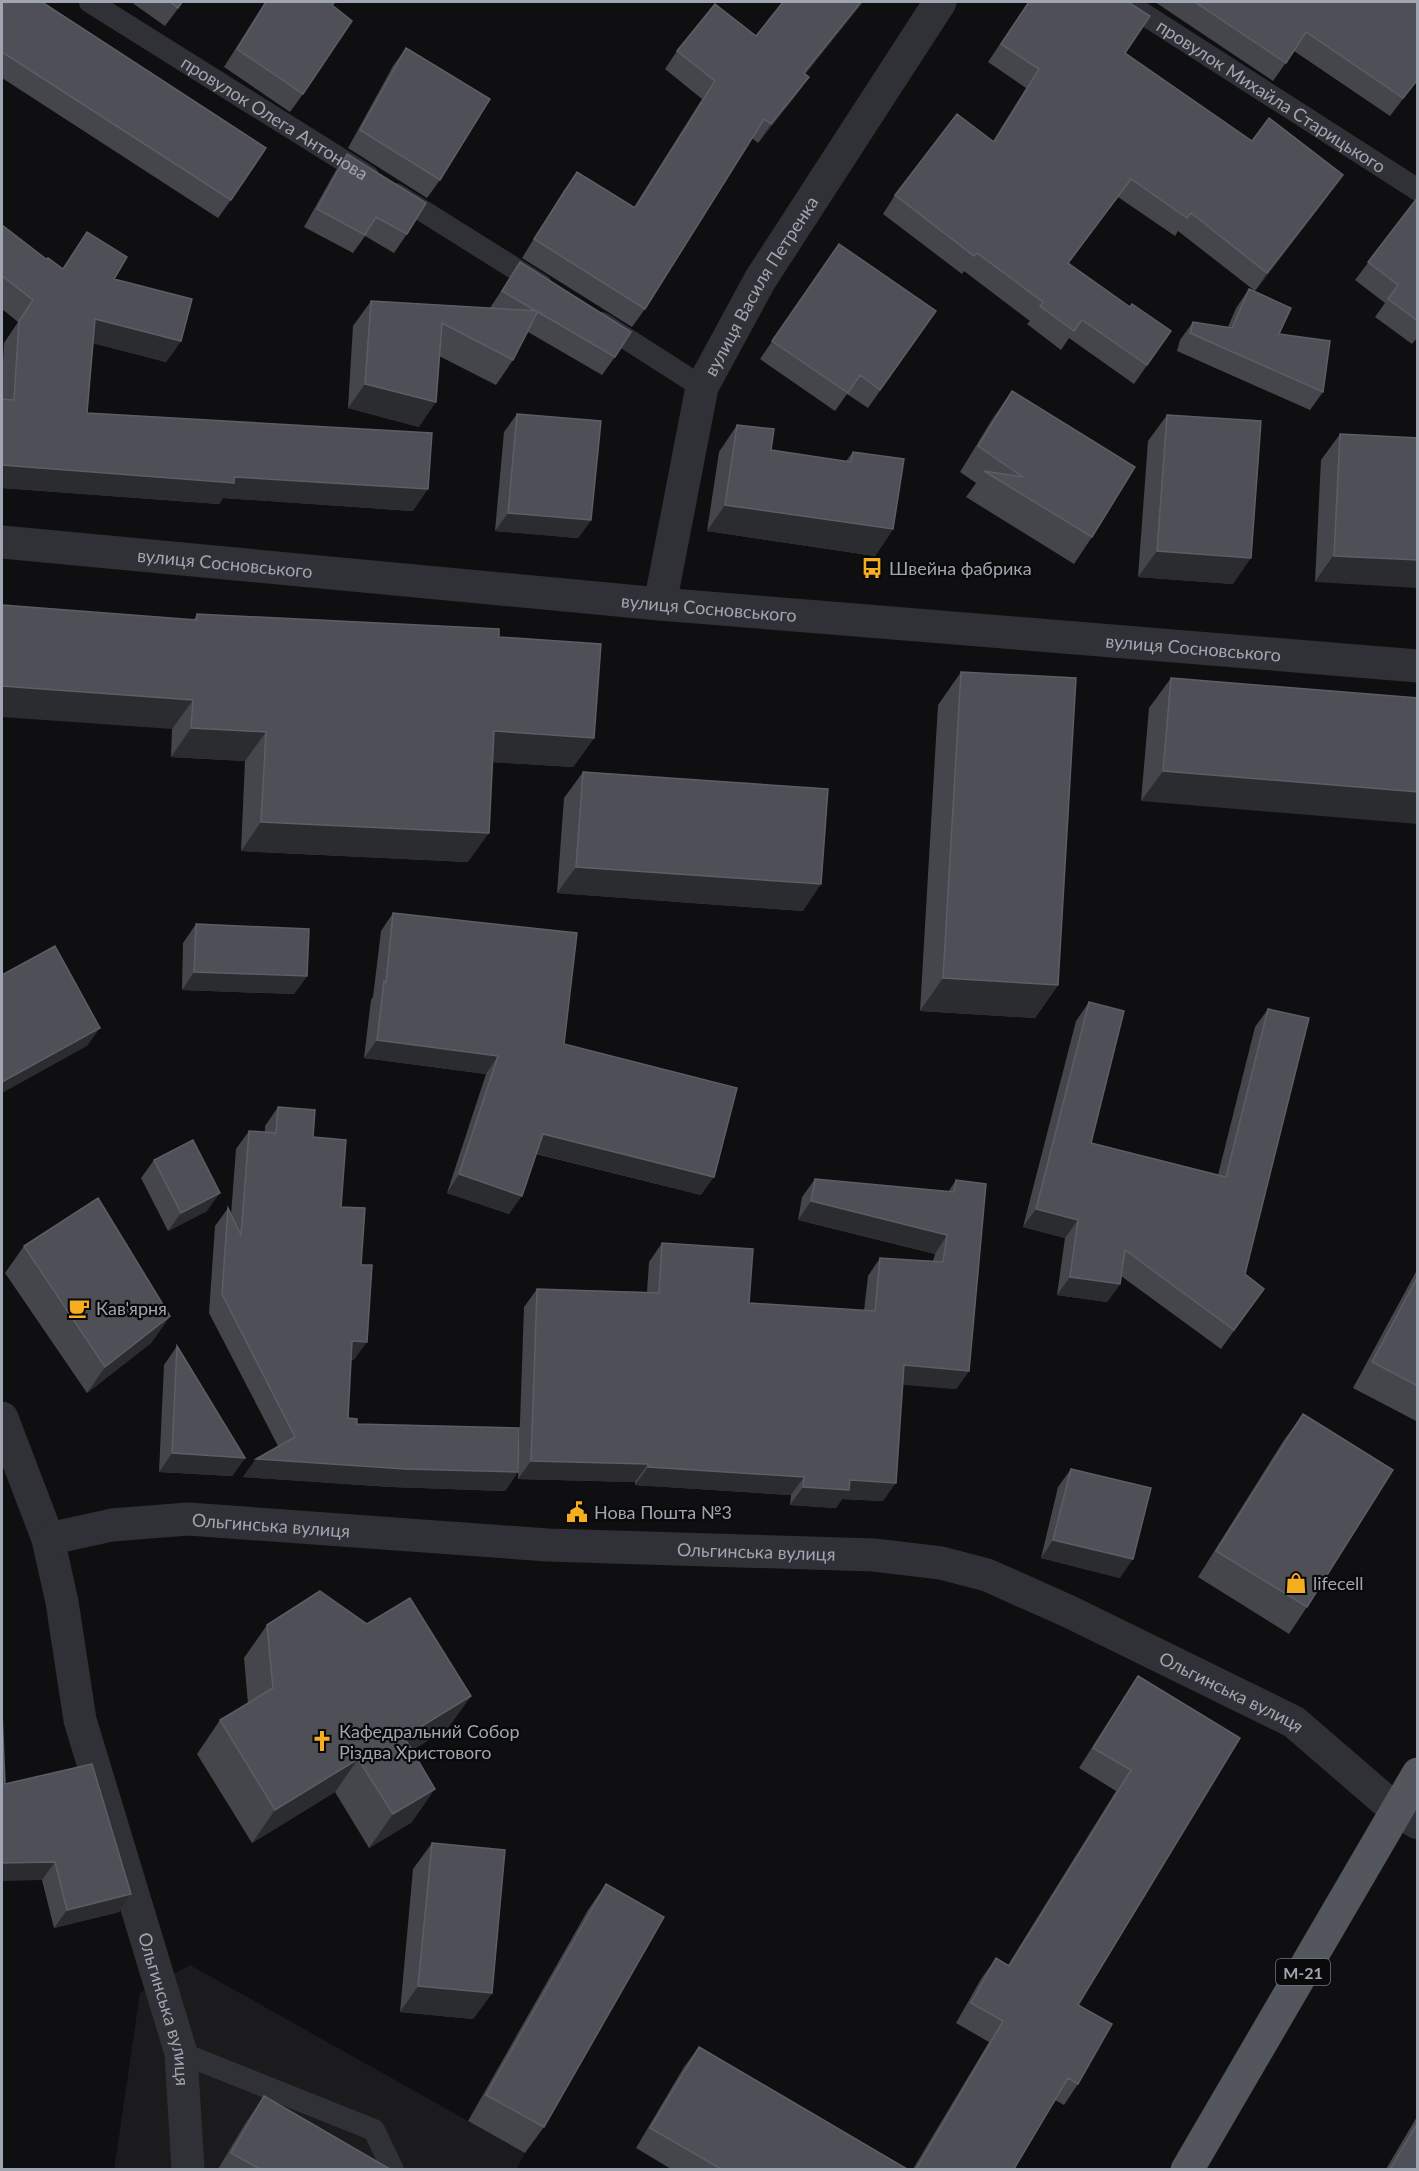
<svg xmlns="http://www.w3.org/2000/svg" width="1419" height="2171" font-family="Lato,sans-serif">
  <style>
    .built { fill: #1b1b1d }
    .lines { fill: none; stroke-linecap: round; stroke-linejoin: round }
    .service { stroke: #303136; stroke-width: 22 }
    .minor { stroke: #303136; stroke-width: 33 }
    .tertiary { stroke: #303136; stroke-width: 33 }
    .trunk { stroke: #54565e; stroke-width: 33 }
    .wall { fill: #45464c }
    .shaded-wall { fill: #2b2c30 }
    .building { fill: #4f5057; stroke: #5b5e65; stroke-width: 1.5 }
    .labels { text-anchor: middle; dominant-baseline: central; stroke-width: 4.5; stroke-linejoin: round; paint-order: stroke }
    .shield { fill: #0a0a0b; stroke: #737680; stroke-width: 1.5 }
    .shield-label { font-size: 16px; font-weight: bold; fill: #a0a5b2 }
    .street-label { font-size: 18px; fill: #a0a5b2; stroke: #0a0a0b }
    .poi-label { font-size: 18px; fill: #a0a5b2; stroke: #0a0a0b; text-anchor: start }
  </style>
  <rect width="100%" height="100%" fill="#0f0f11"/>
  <path class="built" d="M 190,1965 L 525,2153 L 516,2170 L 114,2170 L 140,1993 Z"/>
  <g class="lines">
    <g class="service">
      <path id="s1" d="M 90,2 L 368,176"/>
      <path id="s2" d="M 1125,2 L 1418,190"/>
      <path d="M 396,194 L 541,285"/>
      <path d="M 602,323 L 702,387"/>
      <path d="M 181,2053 L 374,2130 L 393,2170"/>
    </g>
    <g class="minor">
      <path id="s3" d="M 660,604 L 702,387 L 760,280 L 940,2"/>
      <path id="s4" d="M 2,1418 L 48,1539 L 62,1602 L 80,1720 L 181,2053 L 188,2170"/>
      <path id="s5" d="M 48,1539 L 112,1525 L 188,1519 L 548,1545 L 874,1555 L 941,1563 L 987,1575 L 1070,1612 L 1294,1722 L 1397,1811"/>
    </g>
    <g class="tertiary">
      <path id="s6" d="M 2,542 L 660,604 L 1418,666"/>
      <path d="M 1397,1811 L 1418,1823"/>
    </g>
    <path class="trunk" d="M 1187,2170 L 1418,1774"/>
  </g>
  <path class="wall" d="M 2,2 L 231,200 L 218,218 L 2,78 Z
    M 131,2 L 183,2 L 165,26 Z
    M 265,2 L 332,2 L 332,5 L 303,94 L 290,112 L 224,67 Z
    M 783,2 L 863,2 L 805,74 L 809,77 L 796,95 L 758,143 L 752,138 L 645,309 L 632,327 L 522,258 L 564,190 L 577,172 L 634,207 L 702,99 L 665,69 L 677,51 L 756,36 Z
    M 1028,2 L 1128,2 L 1125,53 L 1252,141 L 1330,193 L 1255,291 L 1178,231 L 1175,236 L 1118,197 L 1068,264 L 1130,307 L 1171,331 L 1134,384 L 1069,338 L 1061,350 L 1027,324 L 1030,321 L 964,271 L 962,274 L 883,214 L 895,195 L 993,141 L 1026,88 L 988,62 Z
    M 1155,2 L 1418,2 L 1418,80 L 1390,116 L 1294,51 L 1273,81 Z
    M 406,48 L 440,180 L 427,198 L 348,148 L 393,66 Z
    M 347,154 L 407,234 L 394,253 L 365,236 L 353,253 L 304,227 L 335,172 Z
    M 1418,197 L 1418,337 L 1412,344 L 1375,317 L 1385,303 L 1355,280 Z
    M 2,225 L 46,259 L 63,268 L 87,232 L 114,279 L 181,341 L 166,362 L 93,343 L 87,413 L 413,511 L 223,498 L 219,504 L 2,488 L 2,380 L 4,343 L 18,322 L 2,309 Z
    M 839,244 L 936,311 L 868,408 L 847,394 L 835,411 L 760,359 Z
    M 520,262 L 615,357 L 602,375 L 528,332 L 513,360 L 496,385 L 439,356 L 419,427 L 348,408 L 353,326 L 371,301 L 490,308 Z
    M 1249,289 L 1279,334 L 1323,392 L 1310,410 L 1177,351 L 1180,340 L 1193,322 L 1228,327 L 1236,308 Z
    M 1012,391 L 1092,537 L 1074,564 L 966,497 L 976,483 L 960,472 L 993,418 Z
    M 517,414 L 591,520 L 578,538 L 495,531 L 504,432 Z
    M 1167,415 L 1233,584 L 1138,577 L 1148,441 Z
    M 737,425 L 771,450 L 846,461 L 853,452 L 893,529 L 875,556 L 707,531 L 719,452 Z
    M 1340,434 L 1418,438 L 1315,582 L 1321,460 Z
    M 197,614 L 499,637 L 594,738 L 573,767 L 492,762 L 468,862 L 241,851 L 245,761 L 171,757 L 172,729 L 194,619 Z
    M 961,672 L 1058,985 L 1035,1018 L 920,1011 L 938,705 Z
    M 1171,678 L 1418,698 L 1141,801 L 1149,708 Z
    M 583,772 L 803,911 L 557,893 L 564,798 Z
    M 393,913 L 564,1044 L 701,1195 L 536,1154 L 509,1214 L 447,1193 L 486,1074 L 364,1058 L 371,1000 L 373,997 L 381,931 Z
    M 196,924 L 307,976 L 294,994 L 182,990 L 183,943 Z
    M 1089,1002 L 1091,1143 L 1218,1175 L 1255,1027 L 1268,1009 L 1245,1274 L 1264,1289 L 1221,1349 L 1121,1276 L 1120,1284 L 1107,1302 L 1057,1295 L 1065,1238 L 1023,1227 L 1076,1021 Z
    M 278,1107 L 313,1137 L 341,1207 L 354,1360 L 351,1360 L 348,1418 L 357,1424 L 518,1472 L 505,1491 L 392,1487 L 243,1477 L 256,1459 L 278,1446 L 209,1313 L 215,1226 L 228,1208 L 231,1215 L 236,1149 L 249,1131 L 265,1132 L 265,1126 Z
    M 154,1160 L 207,1211 L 168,1231 L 141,1178 Z
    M 815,1179 L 948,1192 L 956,1180 L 969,1371 L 956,1389 L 903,1384 L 883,1501 L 842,1499 L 836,1508 L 790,1505 L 791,1495 L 635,1485 L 635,1482 L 518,1479 L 524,1307 L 537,1289 L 647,1292 L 649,1262 L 662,1243 L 749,1303 L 864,1311 L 868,1276 L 880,1258 L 933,1261 L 935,1254 L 798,1220 L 802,1197 Z
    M 24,1246 L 170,1316 L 151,1343 L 87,1393 L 5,1273 Z
    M 1418,1268 L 1418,1422 L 1353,1388 Z
    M 177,1346 L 245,1458 L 232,1476 L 159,1472 L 164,1365 Z
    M 1303,1414 L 1307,1607 L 1289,1634 L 1198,1577 L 1284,1440 Z
    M 1071,1469 L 1120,1578 L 1041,1558 L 1058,1487 Z
    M 267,1625 L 471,1696 L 447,1729 L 412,1750 L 412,1822 L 369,1848 L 335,1792 L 252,1843 L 197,1754 L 220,1720 L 248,1704 L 244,1658 Z
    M 1138,1676 L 1240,1738 L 1078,2005 L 1078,2084 L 1064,2105 L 1055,2100 L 1014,2169 L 913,2169 L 989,2042 L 956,2023 L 981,1979 L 996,1958 L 1008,1965 L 1116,1791 L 1079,1768 L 1124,1697 Z
    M 5,1784 L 131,1894 L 119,1912 L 54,1928 L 42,1880 Z
    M 432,1843 L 492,1993 L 473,2019 L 400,2012 L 413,1869 Z
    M 606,1884 L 544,2127 L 525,2153 L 468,2121 L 588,1910 Z
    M 699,2047 L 907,2169 L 671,2169 L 636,2148 L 684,2067 Z
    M 264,2096 L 390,2169 L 218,2169 L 245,2124 Z
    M 1418,2115 L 1418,2169 L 1386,2169 Z"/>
  <path class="shaded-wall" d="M 861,2 L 863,2 L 791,92 L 804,73 Z
    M 809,77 L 796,95 L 758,143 L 771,124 Z
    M 1418,79 L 1418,80 L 1390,116 L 1403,98 Z
    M 1343,175 L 1330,193 L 1255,291 L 1267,273 Z
    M 1131,179 L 1118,197 L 1055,281 L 1068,263 Z
    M 95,319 L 181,341 L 166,362 L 80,340 Z
    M 365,384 L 436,402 L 419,427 L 348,408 Z
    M 2,465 L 234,477 L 428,489 L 413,511 L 223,498 L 219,504 L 2,488 Z
    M 725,505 L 893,529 L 875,556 L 707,531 Z
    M 508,513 L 591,520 L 578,538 L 495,531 Z
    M 1157,551 L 1251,558 L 1233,584 L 1138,577 Z
    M 1334,556 L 1418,560 L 1418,588 L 1315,582 Z
    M 2,686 L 193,700 L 172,729 L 2,717 Z
    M 191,728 L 266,732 L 245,761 L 171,757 Z
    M 494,731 L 594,738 L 573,767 L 473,761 Z
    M 1163,771 L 1418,792 L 1418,824 L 1141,801 Z
    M 261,822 L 489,833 L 468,862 L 241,851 Z
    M 576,867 L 821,884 L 803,911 L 557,893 Z
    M 194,972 L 307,976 L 294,994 L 182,990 Z
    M 943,978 L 1058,985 L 1035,1018 L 920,1011 Z
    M 100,1028 L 87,1046 L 2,1093 L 2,1082 Z
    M 377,1040 L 498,1056 L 486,1074 L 364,1058 Z
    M 543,1134 L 714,1177 L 701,1195 L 530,1152 Z
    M 459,1174 L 522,1196 L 509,1214 L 447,1193 Z
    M 220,1193 L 207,1211 L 168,1231 L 181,1213 Z
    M 811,1201 L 947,1235 L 935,1254 L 798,1220 Z
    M 1036,1209 L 1078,1220 L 1065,1238 L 1023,1227 Z
    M 1070,1277 L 1120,1284 L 1107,1302 L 1057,1295 Z
    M 170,1316 L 151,1343 L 87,1393 L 105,1367 Z
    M 352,1341 L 367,1342 L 354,1360 L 339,1359 Z
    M 904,1365 L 969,1371 L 956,1389 L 891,1384 Z
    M 172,1453 L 245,1458 L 232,1476 L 159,1472 Z
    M 256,1459 L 518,1472 L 505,1491 L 392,1487 L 243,1477 Z
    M 531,1461 L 648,1464 L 635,1482 L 518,1479 Z
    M 648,1467 L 804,1477 L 791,1495 L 635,1485 Z
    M 850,1480 L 896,1483 L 883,1501 L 842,1499 L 836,1508 L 790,1505 L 803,1487 Z
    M 1053,1540 L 1133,1559 L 1120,1578 L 1041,1558 Z
    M 471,1696 L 447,1729 L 380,1770 L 404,1737 Z
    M 358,1759 L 335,1792 L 252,1843 L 275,1810 Z
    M 435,1789 L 412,1822 L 369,1848 L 393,1814 Z
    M 55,1862 L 42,1880 L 2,1881 L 2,1863 Z
    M 131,1894 L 119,1912 L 54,1928 L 67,1910 Z
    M 418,1986 L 492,1993 L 473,2019 L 400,2012 Z"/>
  <path class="building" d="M 2,2 L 42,2 L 266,148 L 231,200 L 2,52 Z
    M 170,2 L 182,2 L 178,8 Z
    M 266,2 L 332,2 L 334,3 L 332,5 L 352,21 L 303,94 L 237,49 Z
    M 783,2 L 861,2 L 804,73 L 809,77 L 771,124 L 764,119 L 645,309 L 534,239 L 577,172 L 635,208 L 715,81 L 677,51 L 715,4 L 756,36 Z
    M 1029,2 L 1128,2 L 1150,16 L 1125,53 L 1252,141 L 1269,118 L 1343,175 L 1267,273 L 1191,213 L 1187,218 L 1131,179 L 1068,263 L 1130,307 L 1132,304 L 1171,331 L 1147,365 L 1082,320 L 1074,331 L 1040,306 L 1043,302 L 977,253 L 974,256 L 895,195 L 957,114 L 994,142 L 1039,69 L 1001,44 Z
    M 1195,2 L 1418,2 L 1418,79 L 1403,98 L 1306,32 L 1286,63 Z
    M 406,48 L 490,99 L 440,180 L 360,130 Z
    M 347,154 L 426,203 L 407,234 L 376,217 L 365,235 L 317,209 Z
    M 1418,197 L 1418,321 L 1388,299 L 1398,285 L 1368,262 Z
    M 2,225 L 46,259 L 48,258 L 63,269 L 87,232 L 127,257 L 114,279 L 192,299 L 181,341 L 95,319 L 87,413 L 432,433 L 428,489 L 234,477 L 234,483 L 2,465 L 2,399 L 14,400 L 19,321 L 33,300 L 2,276 Z
    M 839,244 L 936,311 L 880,390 L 860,375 L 848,393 L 772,341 Z
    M 520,262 L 631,332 L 615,357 L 538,312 L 538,311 L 536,311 L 502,291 Z
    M 1249,289 L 1291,308 L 1279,334 L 1330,341 L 1323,392 L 1190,333 L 1193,322 L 1232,328 Z
    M 371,301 L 538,311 L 513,360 L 442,323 L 436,402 L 365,384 Z
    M 1012,391 L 1135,467 L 1092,537 L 984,471 L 1023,477 L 978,446 Z
    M 517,414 L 601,421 L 591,520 L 508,513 Z
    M 1167,415 L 1261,421 L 1251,558 L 1157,551 Z
    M 737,425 L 774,429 L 771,450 L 851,462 L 853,452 L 904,459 L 893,529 L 725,505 Z
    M 1340,434 L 1418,438 L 1418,560 L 1334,556 Z
    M 2,605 L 197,620 L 197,614 L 499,629 L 499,637 L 601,644 L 594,738 L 494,731 L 489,833 L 261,822 L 266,732 L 191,728 L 193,700 L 2,686 Z
    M 961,672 L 1076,678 L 1058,985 L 943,978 Z
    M 1171,678 L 1418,698 L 1418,792 L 1163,771 Z
    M 583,772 L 828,789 L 821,884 L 576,867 Z
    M 393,913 L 577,933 L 564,1044 L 737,1088 L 714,1177 L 543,1134 L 522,1196 L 459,1174 L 498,1056 L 377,1040 L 384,981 L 386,982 Z
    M 196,924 L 309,929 L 307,976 L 194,972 Z
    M 55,946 L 100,1028 L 2,1082 L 2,975 Z
    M 1089,1002 L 1124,1011 L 1091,1143 L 1226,1177 L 1268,1009 L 1309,1018 L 1245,1274 L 1264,1289 L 1234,1330 L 1125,1250 L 1120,1284 L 1070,1277 L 1078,1220 L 1036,1209 Z
    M 278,1107 L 315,1110 L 313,1137 L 346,1140 L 341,1207 L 365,1208 L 361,1265 L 372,1265 L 367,1342 L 352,1341 L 348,1418 L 357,1419 L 357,1424 L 519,1428 L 518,1472 L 405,1469 L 256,1459 L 295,1437 L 222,1294 L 228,1208 L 241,1235 L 249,1131 L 276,1133 Z
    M 193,1140 L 220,1193 L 181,1213 L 154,1160 Z
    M 815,1179 L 954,1192 L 956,1180 L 986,1184 L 969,1371 L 904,1365 L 896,1483 L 850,1480 L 849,1490 L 803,1487 L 804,1477 L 648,1467 L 648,1464 L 531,1461 L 537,1289 L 659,1293 L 662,1243 L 753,1249 L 749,1303 L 875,1311 L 880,1258 L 943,1262 L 947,1235 L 811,1201 Z
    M 98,1198 L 170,1316 L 105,1367 L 24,1246 Z
    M 1418,1276 L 1418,1386 L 1372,1362 Z
    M 177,1346 L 245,1458 L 172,1453 Z
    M 1303,1414 L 1393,1470 L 1307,1607 L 1216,1551 Z
    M 1071,1469 L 1151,1488 L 1133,1559 L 1053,1540 Z
    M 320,1591 L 367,1624 L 410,1598 L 471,1696 L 404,1737 L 435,1789 L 393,1814 L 358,1759 L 275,1810 L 220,1720 L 273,1688 L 267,1625 Z
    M 1138,1676 L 1240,1738 L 1078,2005 L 1112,2024 L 1078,2084 L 1068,2078 L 1014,2169 L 916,2169 L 1003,2021 L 971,2003 L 996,1958 L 1009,1966 L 1131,1770 L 1093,1748 Z
    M 2,1710 L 5,1784 L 92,1764 L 131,1894 L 67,1910 L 55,1862 L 2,1863 Z
    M 432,1843 L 505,1850 L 492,1993 L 418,1986 Z
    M 606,1884 L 664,1917 L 544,2127 L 486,2095 Z
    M 699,2047 L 907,2169 L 721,2169 L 650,2128 Z
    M 264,2096 L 390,2169 L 260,2169 L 231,2153 Z
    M 1418,2122 L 1418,2169 L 1390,2169 Z"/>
  <defs>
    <symbol id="bus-bare" viewBox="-9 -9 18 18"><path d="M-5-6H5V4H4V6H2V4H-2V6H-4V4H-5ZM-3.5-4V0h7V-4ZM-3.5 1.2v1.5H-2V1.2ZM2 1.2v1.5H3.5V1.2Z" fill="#f6ae21" stroke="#0a0a0b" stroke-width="2.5" paint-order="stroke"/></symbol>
    <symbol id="cafe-bare" viewBox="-9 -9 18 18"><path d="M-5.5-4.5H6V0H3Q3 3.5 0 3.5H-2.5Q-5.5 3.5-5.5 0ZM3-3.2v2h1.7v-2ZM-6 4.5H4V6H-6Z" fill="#f6ae21" stroke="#0a0a0b" stroke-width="2.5" paint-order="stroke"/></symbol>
    <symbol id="civic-bare" viewBox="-9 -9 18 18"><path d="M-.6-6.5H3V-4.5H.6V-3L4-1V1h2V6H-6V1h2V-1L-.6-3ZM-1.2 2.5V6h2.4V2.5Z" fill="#f6ae21" stroke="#0a0a0b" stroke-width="2.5" paint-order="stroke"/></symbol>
    <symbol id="shop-bare" viewBox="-9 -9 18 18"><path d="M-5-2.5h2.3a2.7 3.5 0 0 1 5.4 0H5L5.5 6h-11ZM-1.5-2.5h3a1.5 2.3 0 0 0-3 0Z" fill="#f6ae21" stroke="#0a0a0b" stroke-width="2.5" paint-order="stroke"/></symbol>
    <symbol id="church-bare" viewBox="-9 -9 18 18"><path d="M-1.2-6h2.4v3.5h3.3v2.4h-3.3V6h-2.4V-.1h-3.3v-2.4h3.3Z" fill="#f6ae21" stroke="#0a0a0b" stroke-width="2.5" paint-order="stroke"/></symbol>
  </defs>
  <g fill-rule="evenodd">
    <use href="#bus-bare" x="857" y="553" width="30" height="30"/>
    <use href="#cafe-bare" x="64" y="1293" width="30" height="30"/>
    <use href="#civic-bare" x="562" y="1497" width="30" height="30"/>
    <use href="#shop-bare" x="1281" y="1568" width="30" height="30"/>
    <use href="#church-bare" x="307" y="1726" width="30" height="30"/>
  </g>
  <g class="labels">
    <rect class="shield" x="1276" y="1959" width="54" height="26" rx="4.5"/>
    <g class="shield-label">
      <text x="1303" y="1972">М-21</text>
    </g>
    <g class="street-label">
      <text stroke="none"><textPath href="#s2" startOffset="174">провулок Михайла Старицького</textPath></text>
      <text stroke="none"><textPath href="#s1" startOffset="218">провулок Олега Антонова</textPath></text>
      <text stroke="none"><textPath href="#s3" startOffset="338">вулиця Василя Петренка</textPath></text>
      <text stroke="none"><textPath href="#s6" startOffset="224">вулиця Сосновського</textPath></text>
      <text stroke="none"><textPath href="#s6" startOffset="710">вулиця Сосновського</textPath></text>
      <text stroke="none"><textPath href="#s6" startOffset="1196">вулиця Сосновського</textPath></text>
      <text stroke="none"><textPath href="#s5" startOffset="225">Ольгинська вулиця</textPath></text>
      <text stroke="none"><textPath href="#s5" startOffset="711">Ольгинська вулиця</textPath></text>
      <text stroke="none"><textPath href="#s5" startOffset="1215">Ольгинська вулиця</textPath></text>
      <text stroke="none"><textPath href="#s4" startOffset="615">Ольгинська вулиця</textPath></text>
    </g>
    <g class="poi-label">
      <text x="889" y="568">Швейна фабрика</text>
      <text x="96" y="1308">Кав'ярня</text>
      <text x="594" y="1512">Нова Пошта №3</text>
      <text x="1313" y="1583">lifecell</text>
      <text x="339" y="1731">Кафедральний Собор<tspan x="339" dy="21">Різдва Христового</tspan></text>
    </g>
  </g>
  <rect width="1419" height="2171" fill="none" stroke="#a0a5b2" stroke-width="6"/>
</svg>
